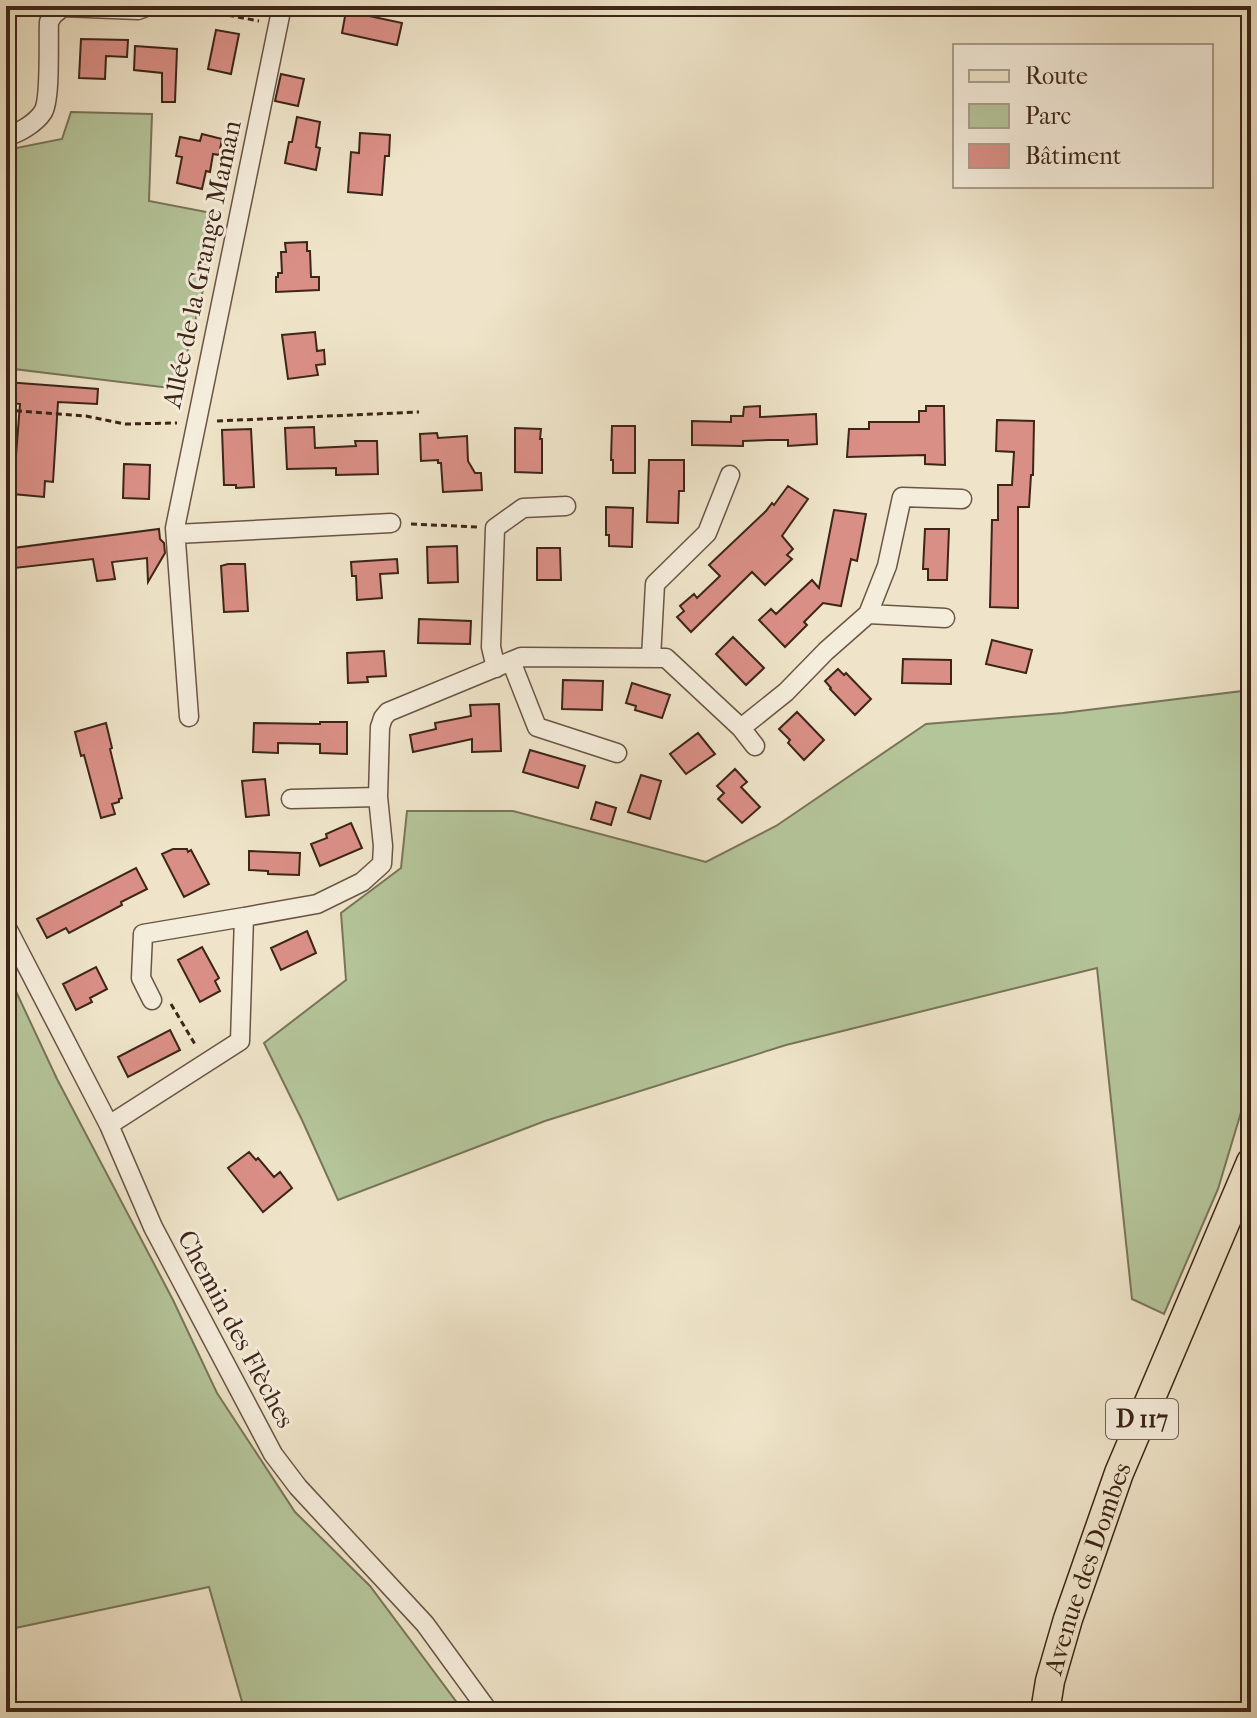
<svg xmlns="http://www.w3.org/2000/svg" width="1257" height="1718" font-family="'IM FELL French Canon',serif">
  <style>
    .green { fill: #b5c59a; stroke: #797559; stroke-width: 2 }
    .building { fill: #da8f86; stroke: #3d2518; stroke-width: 2 }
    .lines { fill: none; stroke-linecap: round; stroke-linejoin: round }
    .street-casing { stroke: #6a5544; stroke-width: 21 }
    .primary-casing { stroke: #3d2518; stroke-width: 31 }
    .path { stroke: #3d2518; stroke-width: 3; stroke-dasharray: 6 4; stroke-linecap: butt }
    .street { stroke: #f5eddc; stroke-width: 18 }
    .primary { stroke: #efe4c9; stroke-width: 28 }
    .labels { text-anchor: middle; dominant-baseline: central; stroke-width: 6; stroke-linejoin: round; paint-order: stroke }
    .shield { fill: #f5eddc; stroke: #746153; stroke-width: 2 }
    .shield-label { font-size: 24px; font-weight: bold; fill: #3d2518 }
    .street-label { font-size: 26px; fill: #3d2518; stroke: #f5eddc }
  </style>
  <rect width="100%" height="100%" fill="#efe4c9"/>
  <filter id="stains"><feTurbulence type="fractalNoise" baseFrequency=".0025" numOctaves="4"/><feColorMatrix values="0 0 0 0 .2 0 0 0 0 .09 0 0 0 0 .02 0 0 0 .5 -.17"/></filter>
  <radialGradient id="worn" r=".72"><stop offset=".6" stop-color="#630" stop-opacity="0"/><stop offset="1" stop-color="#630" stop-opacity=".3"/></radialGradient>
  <path class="green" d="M 71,112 L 152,114 L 149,201 L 222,215 L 178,389 L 6,368 L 6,150 L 62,139 Z
    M 1251,690 L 1251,1079 L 1218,1189 L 1164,1314 L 1132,1299 L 1097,968 L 786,1045 L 545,1121 L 338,1200 L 302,1120 L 264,1043 L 346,980 L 341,913 L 401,868 L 407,811 L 513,811 L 706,862 L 776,826 L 926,724 L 1063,713 Z
    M 6,970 L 57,1079 L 173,1300 L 217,1393 L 295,1512 L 370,1586 L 464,1712 L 245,1712 L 209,1587 L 6,1630 Z"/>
  <path class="building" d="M 346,11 L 402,23 L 397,45 L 342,33 Z
    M 216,30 L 239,34 L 231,74 L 208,69 Z
    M 81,39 L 128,40 L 127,57 L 106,56 L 105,79 L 79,78 Z
    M 135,46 L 177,49 L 175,102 L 162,102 L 162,73 L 134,70 Z
    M 281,74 L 304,79 L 298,106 L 275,101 Z
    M 297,117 L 320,122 L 316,147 L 320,148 L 316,170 L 285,163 L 289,142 L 292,142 Z
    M 360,133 L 390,135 L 389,156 L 385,156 L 382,195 L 348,192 L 351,152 L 359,153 Z
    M 202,134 L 222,139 L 219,155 L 213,154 L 210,172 L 206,171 L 202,189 L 177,183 L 182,157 L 176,156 L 180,137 L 200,141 Z
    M 307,242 L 307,251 L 310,251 L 311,277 L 319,277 L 319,290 L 276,292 L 276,277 L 278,277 L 278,273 L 282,273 L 281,252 L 286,252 L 285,243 Z
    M 315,332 L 317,351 L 324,350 L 325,364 L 316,365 L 318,375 L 288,379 L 282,335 Z
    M 6,382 L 98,389 L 97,404 L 58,402 L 53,482 L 45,481 L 44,497 L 13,494 L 20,404 L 6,402 Z
    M 760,406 L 760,417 L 816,414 L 817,444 L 788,446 L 788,440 L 770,440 L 743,441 L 743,446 L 692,445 L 692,421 L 731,422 L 731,416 L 743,416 L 744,407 Z
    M 926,406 L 944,406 L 945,465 L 925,464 L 925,455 L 847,457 L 849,429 L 869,429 L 869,422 L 919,422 L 919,411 L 926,411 Z
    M 997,420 L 1034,421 L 1033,475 L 1031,475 L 1029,507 L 1018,507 L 1018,608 L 990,607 L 992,520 L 998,520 L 998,485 L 1012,485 L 1014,452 L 996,451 Z
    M 612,426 L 635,426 L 635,473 L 613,473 L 613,460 L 611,460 Z
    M 314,427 L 315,448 L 356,446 L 355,441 L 377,441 L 378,474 L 336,475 L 336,468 L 287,469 L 285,428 Z
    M 515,428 L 541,429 L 540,439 L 542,439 L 542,473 L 515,472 Z
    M 251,429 L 254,487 L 236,488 L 236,485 L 224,485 L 222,430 Z
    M 437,433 L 438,438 L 467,436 L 468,461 L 475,473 L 481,473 L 482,490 L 443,492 L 441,463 L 438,463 L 438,460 L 421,461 L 420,434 Z
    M 649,460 L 684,460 L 684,491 L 679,491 L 678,523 L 647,522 Z
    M 124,464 L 150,465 L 149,499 L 123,498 Z
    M 788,486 L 808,499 L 782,536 L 793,549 L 787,555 L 792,559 L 765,585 L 752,572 L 691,632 L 677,617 L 684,611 L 680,606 L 694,594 L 697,598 L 720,576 L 709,565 L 766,511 L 772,503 L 774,505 Z
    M 606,507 L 633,508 L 632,547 L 609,546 L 609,535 L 606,535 Z
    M 834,510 L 866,514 L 857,561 L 851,559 L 841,606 L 823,603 L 804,622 L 807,625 L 785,647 L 759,620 L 771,609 L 776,614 L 812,580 L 819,588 Z
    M 159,529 L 160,539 L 164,543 L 165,553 L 148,582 L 147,558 L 112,562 L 115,579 L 97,581 L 93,559 L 6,569 L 6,549 Z
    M 925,529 L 949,529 L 947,580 L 928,580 L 928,569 L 923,569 Z
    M 457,546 L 458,582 L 428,583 L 427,547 Z
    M 537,548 L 560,548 L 561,580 L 537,580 Z
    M 397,559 L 398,573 L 380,574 L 382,598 L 357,600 L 356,576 L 352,576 L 351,562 Z
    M 228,564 L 245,564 L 248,611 L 224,612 L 221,566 Z
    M 419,619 L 471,621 L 470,644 L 418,643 Z
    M 733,637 L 764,668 L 746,685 L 716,654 Z
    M 992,640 L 1032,650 L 1026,673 L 986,664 Z
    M 384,651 L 386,676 L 367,677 L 368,682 L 348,683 L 347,653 Z
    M 903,659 L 951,660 L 951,684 L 902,683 Z
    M 838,669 L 844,675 L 846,673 L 871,699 L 855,715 L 830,689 L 831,688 L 825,681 Z
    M 563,680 L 603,681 L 602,710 L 562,709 Z
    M 632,683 L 670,695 L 662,718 L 635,710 L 636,706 L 626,703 Z
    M 499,704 L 501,751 L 472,752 L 472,739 L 413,752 L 410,735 L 436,729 L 435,723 L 471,716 L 470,705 Z
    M 797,712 L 824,740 L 804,760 L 788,743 L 790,740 L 779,729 Z
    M 320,722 L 347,722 L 347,754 L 320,753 L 320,744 L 278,743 L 278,753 L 253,752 L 254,723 L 320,724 Z
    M 106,723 L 112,748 L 110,749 L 122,798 L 119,799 L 119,802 L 112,804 L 115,814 L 101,818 L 84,755 L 81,756 L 75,732 Z
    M 698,733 L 715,754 L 686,774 L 670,754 Z
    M 530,750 L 585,766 L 578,788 L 523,772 Z
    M 735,769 L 747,782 L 741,787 L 760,807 L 742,823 L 718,799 L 724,793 L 717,786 Z
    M 641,775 L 661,781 L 650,819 L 628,812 Z
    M 265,779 L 269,815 L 246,817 L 242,781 Z
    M 596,802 L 616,808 L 611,825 L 591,819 Z
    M 351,823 L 362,848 L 320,866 L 311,844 L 327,838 L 326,834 Z
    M 173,849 L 187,849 L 188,852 L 191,850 L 209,884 L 184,897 L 162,854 Z
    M 249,851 L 300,853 L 299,875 L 268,874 L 268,871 L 249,870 Z
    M 136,868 L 147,889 L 121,902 L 122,905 L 69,933 L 66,928 L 47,938 L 37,919 Z
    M 307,931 L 316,953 L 281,970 L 271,948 Z
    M 202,947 L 219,978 L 215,981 L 220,991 L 200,1002 L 178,960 Z
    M 96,967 L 107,989 L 90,998 L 92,1002 L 76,1010 L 63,984 Z
    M 170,1030 L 180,1050 L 128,1077 L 118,1057 Z
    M 249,1152 L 256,1160 L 258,1158 L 274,1177 L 280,1172 L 292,1188 L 263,1212 L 228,1168 Z"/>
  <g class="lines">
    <defs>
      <path id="street" d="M 6,136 C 18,134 36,123 43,112 C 51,99 48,40 49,22 L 53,15 L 63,7 L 138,10 L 149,6
        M 176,534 L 391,523
        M 868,614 L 945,618
        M 651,658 L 655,584 L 707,533 L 730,475
        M 511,661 L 537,727 L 617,753
        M 496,668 L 491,647 L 495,528 L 523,508 L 566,506
        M 189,717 L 175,528 L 282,6
        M 741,728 L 786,692 L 826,651 L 868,614 L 887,566 L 902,497 L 962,499
        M 291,799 L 378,797
        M 6,926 L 109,1125 L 153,1227 L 273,1454 L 298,1487 L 425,1624 L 489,1712
        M 152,1000 L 141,978 L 143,934 L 244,917
        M 109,1125 L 240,1041 L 244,917 L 317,904 L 362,882 L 382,864 L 383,846 L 378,797 L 380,727 L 383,718 L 388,712 L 521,657 L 666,658 L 741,728 L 755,746"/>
      <g id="primary">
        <path id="s1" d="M 1045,1712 L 1050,1681 L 1068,1619 L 1119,1473 L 1251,1162"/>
      </g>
    </defs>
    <use href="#street" class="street-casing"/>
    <use href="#primary" class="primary-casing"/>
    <path class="path" d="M 179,6 L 259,21
      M 6,410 L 86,416 L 125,424 L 177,423
      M 217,421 L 419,412
      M 411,524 L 479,527
      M 171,1004 L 196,1046"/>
    <use href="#street" class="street"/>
    <use href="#primary" class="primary"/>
  </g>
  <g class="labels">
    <rect class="shield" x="1106" y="1399" width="72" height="40" rx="6"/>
    <g class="shield-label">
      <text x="1142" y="1419">D 117</text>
    </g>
    <g class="street-label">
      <text transform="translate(202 264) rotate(-78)">Allée de la Grange Maman</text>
      <text transform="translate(236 1329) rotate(62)">Chemin des Flèches</text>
      <text stroke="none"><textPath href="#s1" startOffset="150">Avenue des Dombes</textPath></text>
    </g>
  </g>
  <rect width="1257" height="1718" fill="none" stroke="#efe4c9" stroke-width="32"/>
  <rect x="8" y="8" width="1241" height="1702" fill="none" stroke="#3d2518" stroke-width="4"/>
  <rect x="16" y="16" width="1225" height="1686" fill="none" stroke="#3d2518" stroke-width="2"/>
  <rect x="953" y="44" width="260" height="144" fill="#f5eddc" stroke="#ab9d8e" stroke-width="2"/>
  <rect x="969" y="70" width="40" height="12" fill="#efe4c9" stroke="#ab9d8e" stroke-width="2"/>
  <text x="1025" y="84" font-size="24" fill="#3d2518">Route</text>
  <rect x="969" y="104" width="40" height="24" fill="#b5c59a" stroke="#ab9d8e" stroke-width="2"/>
  <text x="1025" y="124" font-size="24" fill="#3d2518">Parc</text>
  <rect x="969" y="144" width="40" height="24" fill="#da8f86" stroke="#ab9d8e" stroke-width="2"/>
  <text x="1025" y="164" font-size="24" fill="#3d2518">Bâtiment</text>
  <rect width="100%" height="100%" filter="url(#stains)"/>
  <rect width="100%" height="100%" fill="url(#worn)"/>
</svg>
